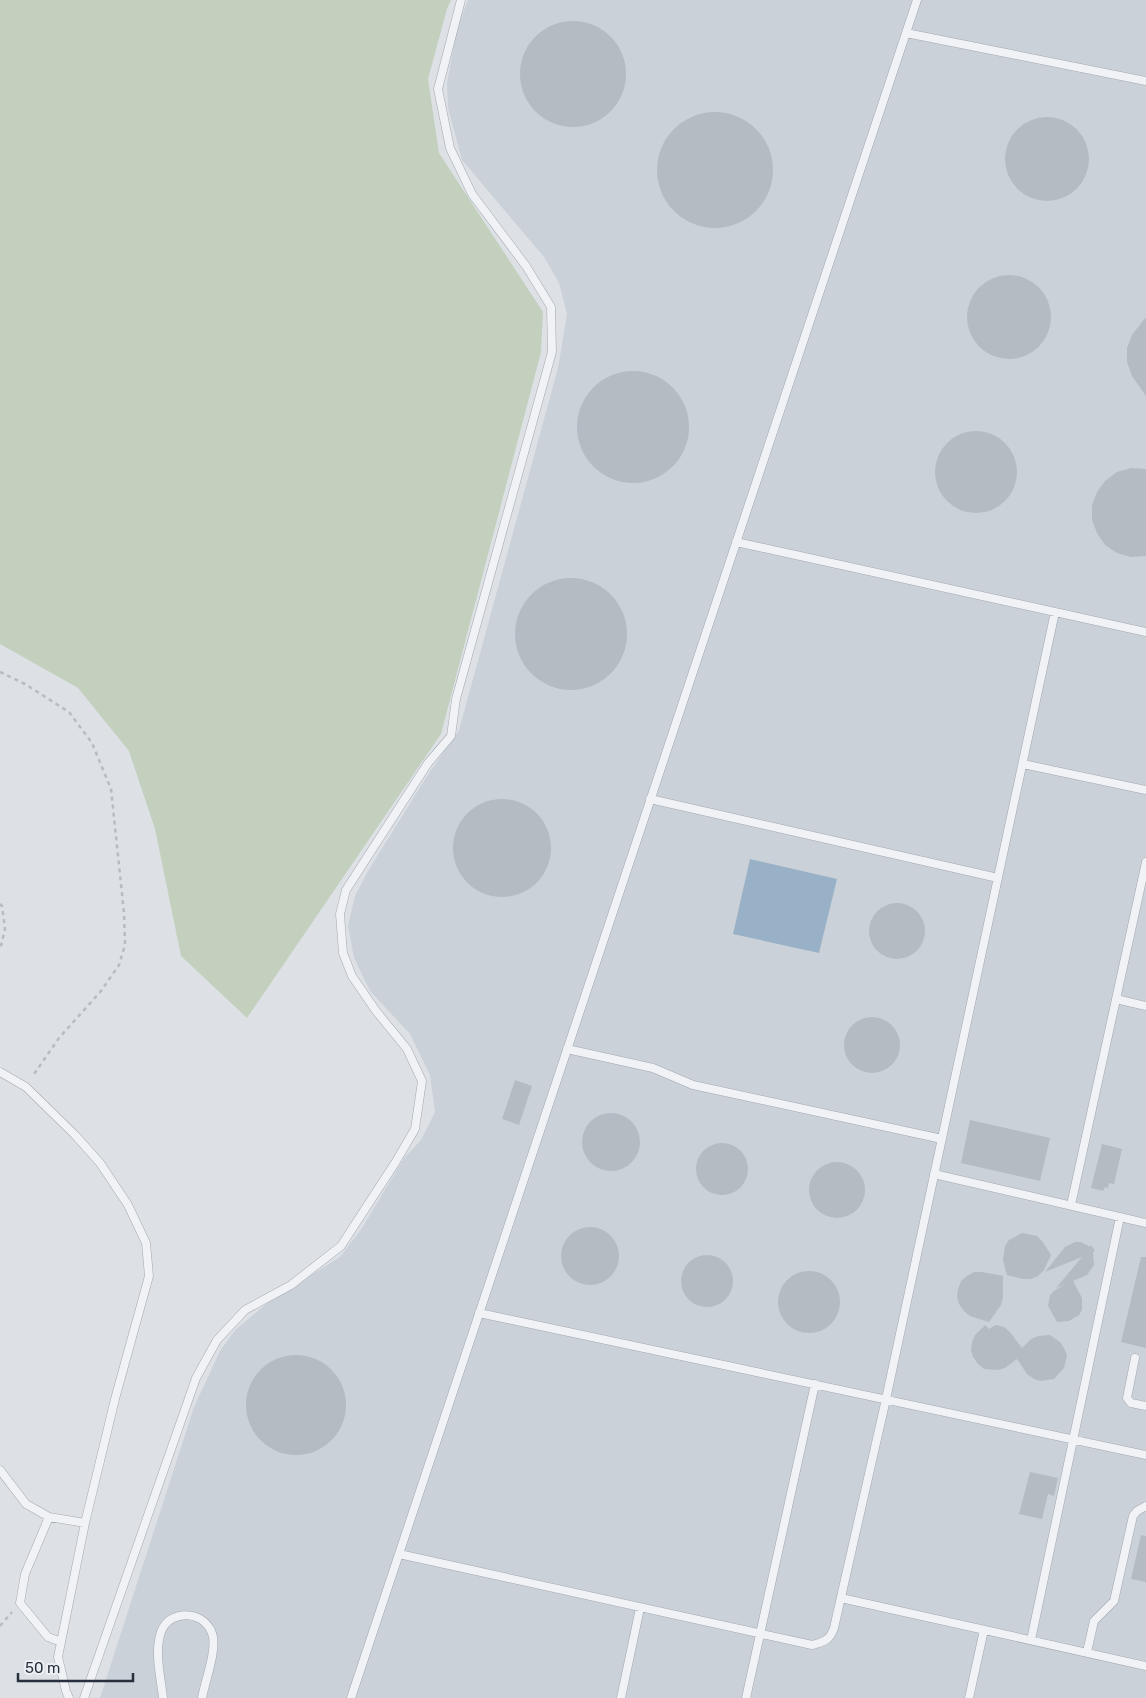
<svg xmlns="http://www.w3.org/2000/svg" width="1146" height="1698" font-family="Rubik,sans-serif">
  <style>
    .built { fill: #cbd1d8 }
    .green { fill: #c4d0be }
    .water { fill: #99b1c6 }
    .building { fill: #b4bbc3 }
    .lines { fill: none; stroke-linecap: round; stroke-linejoin: round }
    .lane-casing { stroke: #a3a8b0; stroke-width: 9 }
    .path { stroke: #b8bcc1; stroke-width: 2.5; stroke-dasharray: 4 4; stroke-linecap: butt }
    .lane { stroke: #f0f2f5; stroke-width: 8 }
  </style>
  <rect width="100%" height="100%" fill="#dde1e6"/>
  <path class="built" d="M 468,0 L 1146,0 L 1146,1698 L 100,1698 L 194,1407 L 220,1351 L 235,1330 L 270,1301 L 340,1257 L 362,1228 L 404,1158 L 421,1140 L 435,1112 L 430,1075 L 410,1034 L 370,991 L 354,958 L 348,926 L 355,896 L 368,871 L 427,776 L 459,730 L 558,368 L 567,314 L 559,283 L 544,257 L 462,160 L 448,108 L 447,83 L 457,28 Z"/>
  <path class="green" d="M 0,0 L 451,0 L 447,9 L 428,79 L 439,153 L 543,312 L 541,352 L 441,734 L 247,1018 L 181,956 L 155,829 L 129,751 L 78,688 L 0,644 Z"/>
  <path class="water" d="M 750,859 L 837,879 L 819,953 L 733,934 Z"/>
  <path class="building" d="M520 74a53 53 0 1 1 106 0a53 53 0 1 1-106 0Z
    M657 170a58 58 0 1 1 116 0a58 58 0 1 1-116 0Z
    M1005 159a42 42 0 1 1 84 0a42 42 0 1 1-84 0Z
    M967 317a42 42 0 1 1 84 0a42 42 0 1 1-84 0Z
    M 1146,317 L 1146,396 L 1132,376 L 1127,362 L 1127,348 L 1132,335 Z
    M577 427a56 56 0 1 1 112 0a56 56 0 1 1-112 0Z
    M935 472a41 41 0 1 1 82 0a41 41 0 1 1-82 0Z
    M 1131,468 L 1146,469 L 1146,556 L 1131,557 L 1117,553 L 1105,545 L 1097,533 L 1092,520 L 1092,505 L 1097,492 L 1105,481 L 1117,472 Z
    M515 634a56 56 0 1 1 112 0a56 56 0 1 1-112 0Z
    M453 848a49 49 0 1 1 98 0a49 49 0 1 1-98 0Z
    M869 931a28 28 0 1 1 56 0a28 28 0 1 1-56 0Z
    M844 1045a28 28 0 1 1 56 0a28 28 0 1 1-56 0Z
    M 515,1080 L 532,1086 L 519,1125 L 502,1119 Z
    M582 1142a29 29 0 1 1 58 0a29 29 0 1 1-58 0Z
    M 970,1120 L 1050,1138 L 1040,1181 L 961,1163 Z
    M696 1169a26 26 0 1 1 52 0a26 26 0 1 1-52 0Z
    M 1102,1144 L 1122,1149 L 1114,1184 L 1109,1183 L 1108,1188 L 1105,1187 L 1103,1191 L 1091,1188 Z
    M809 1190a28 28 0 1 1 56 0a28 28 0 1 1-56 0Z
    M561 1256a29 29 0 1 1 58 0a29 29 0 1 1-58 0Z
    M 1022,1233 L 1037,1236 L 1042,1241 L 1051,1255 L 1044,1270 L 1038,1276 L 1031,1279 L 1023,1279 L 1007,1275 L 1003,1260 L 1005,1246 L 1009,1240 Z
    M 1075,1242 L 1081,1242 L 1090,1247 L 1091,1245 L 1095,1251 L 1093,1252 L 1094,1265 L 1087,1275 L 1073,1281 L 1082,1298 L 1082,1310 L 1079,1315 L 1069,1321 L 1057,1322 L 1048,1306 L 1050,1295 L 1054,1291 L 1065,1284 L 1056,1288 L 1082,1257 L 1045,1272 L 1065,1247 Z
    M681 1281a26 26 0 1 1 52 0a26 26 0 1 1-52 0Z
    M 1141,1257 L 1146,1257 L 1146,1348 L 1121,1342 Z
    M778 1302a31 31 0 1 1 62 0a31 31 0 1 1-62 0Z
    M 974,1272 L 982,1272 L 1003,1276 L 1003,1298 L 1001,1305 L 989,1322 L 970,1316 L 964,1311 L 959,1304 L 957,1297 L 958,1289 L 961,1281 L 967,1276 Z
    M 985,1325 L 989,1329 L 996,1325 L 1004,1327 L 1010,1332 L 1022,1348 L 1031,1339 L 1038,1336 L 1050,1335 L 1060,1342 L 1064,1348 L 1067,1355 L 1064,1368 L 1054,1379 L 1041,1381 L 1034,1379 L 1027,1374 L 1017,1359 L 1005,1368 L 998,1370 L 984,1369 L 978,1364 L 973,1357 L 971,1350 L 972,1342 L 975,1335 Z
    M246 1405a50 50 0 1 1 100 0a50 50 0 1 1-100 0Z
    M 1030,1472 L 1058,1478 L 1054,1496 L 1048,1494 L 1042,1519 L 1019,1514 Z
    M 1141,1535 L 1146,1536 L 1146,1582 L 1131,1579 Z"/>
  <g class="lines">
    <defs>
      <path id="lane" d="M 906,33 L 1146,81
        M 736,542 L 1146,632
        M 1023,764 L 1146,790
        M 650,799 L 998,878
        M 1116,999 L 1146,1006
        M 567,1049 L 653,1068 L 693,1085 L 942,1139
        M 0,1072 L 26,1087 L 75,1135 L 100,1163 L 128,1205 L 146,1243 L 149,1276 L 115,1399 L 85,1523 L 58,1657 L 66,1691 L 69,1698
        M 934,1174 L 1146,1223
        M 1071,1205 L 1146,862
        M 479,1313 L 1146,1455
        M 1135,1358 L 1127,1398 L 1131,1403 L 1146,1406
        M 0,1470 L 26,1504 L 49,1517 L 85,1523
        M 49,1517 L 25,1574 L 20,1603 L 48,1637 L 61,1642
        M 399,1554 L 812,1645 C 824,1642 830,1640 834,1628 L 886,1399 L 1055,612
        M 841,1598 L 1146,1666
        M 1031,1640 L 1120,1217
        M 1087,1652 L 1094,1621 L 1114,1601 L 1133,1516 L 1137,1511 L 1146,1506
        M 84,1698 L 196,1378 L 217,1340 L 245,1310 L 291,1285 L 341,1246 L 395,1163 L 415,1129 L 422,1081 L 407,1049 L 376,1011 L 352,976 L 343,953 L 340,914 L 346,890 L 428,763 L 451,736 L 456,699 L 552,352 L 551,307 L 526,266 L 472,194 L 450,148 L 438,89 L 461,0
        M 163,1698 C 161,1678 154,1652 161,1632 C 170,1607 208,1611 213,1637 C 216,1653 205,1681 202,1698
        M 351,1698 L 917,0
        M 621,1698 L 640,1608
        M 746,1698 L 815,1384
        M 969,1698 L 984,1630"/>
    </defs>
    <use href="#lane" class="lane-casing"/>
    <path class="path" d="M 0,672 L 25,684 L 69,712 L 92,743 L 111,789 L 124,913 L 125,945 L 119,965 L 101,991 L 59,1038 L 32,1077
      M 0,904 L 2,906 L 5,929 L 0,950
      M 0,1626 L 12,1612"/>
    <use href="#lane" class="lane"/>
  </g>
  <path d="M18 1673v8h115v-8" fill="none" stroke="#27303c" stroke-width="2.5"/>
  <text x="25" y="1673" font-size="15" fill="#27303c" stroke="#ecf0f4" stroke-width="4" paint-order="stroke">50 m</text>
</svg>
